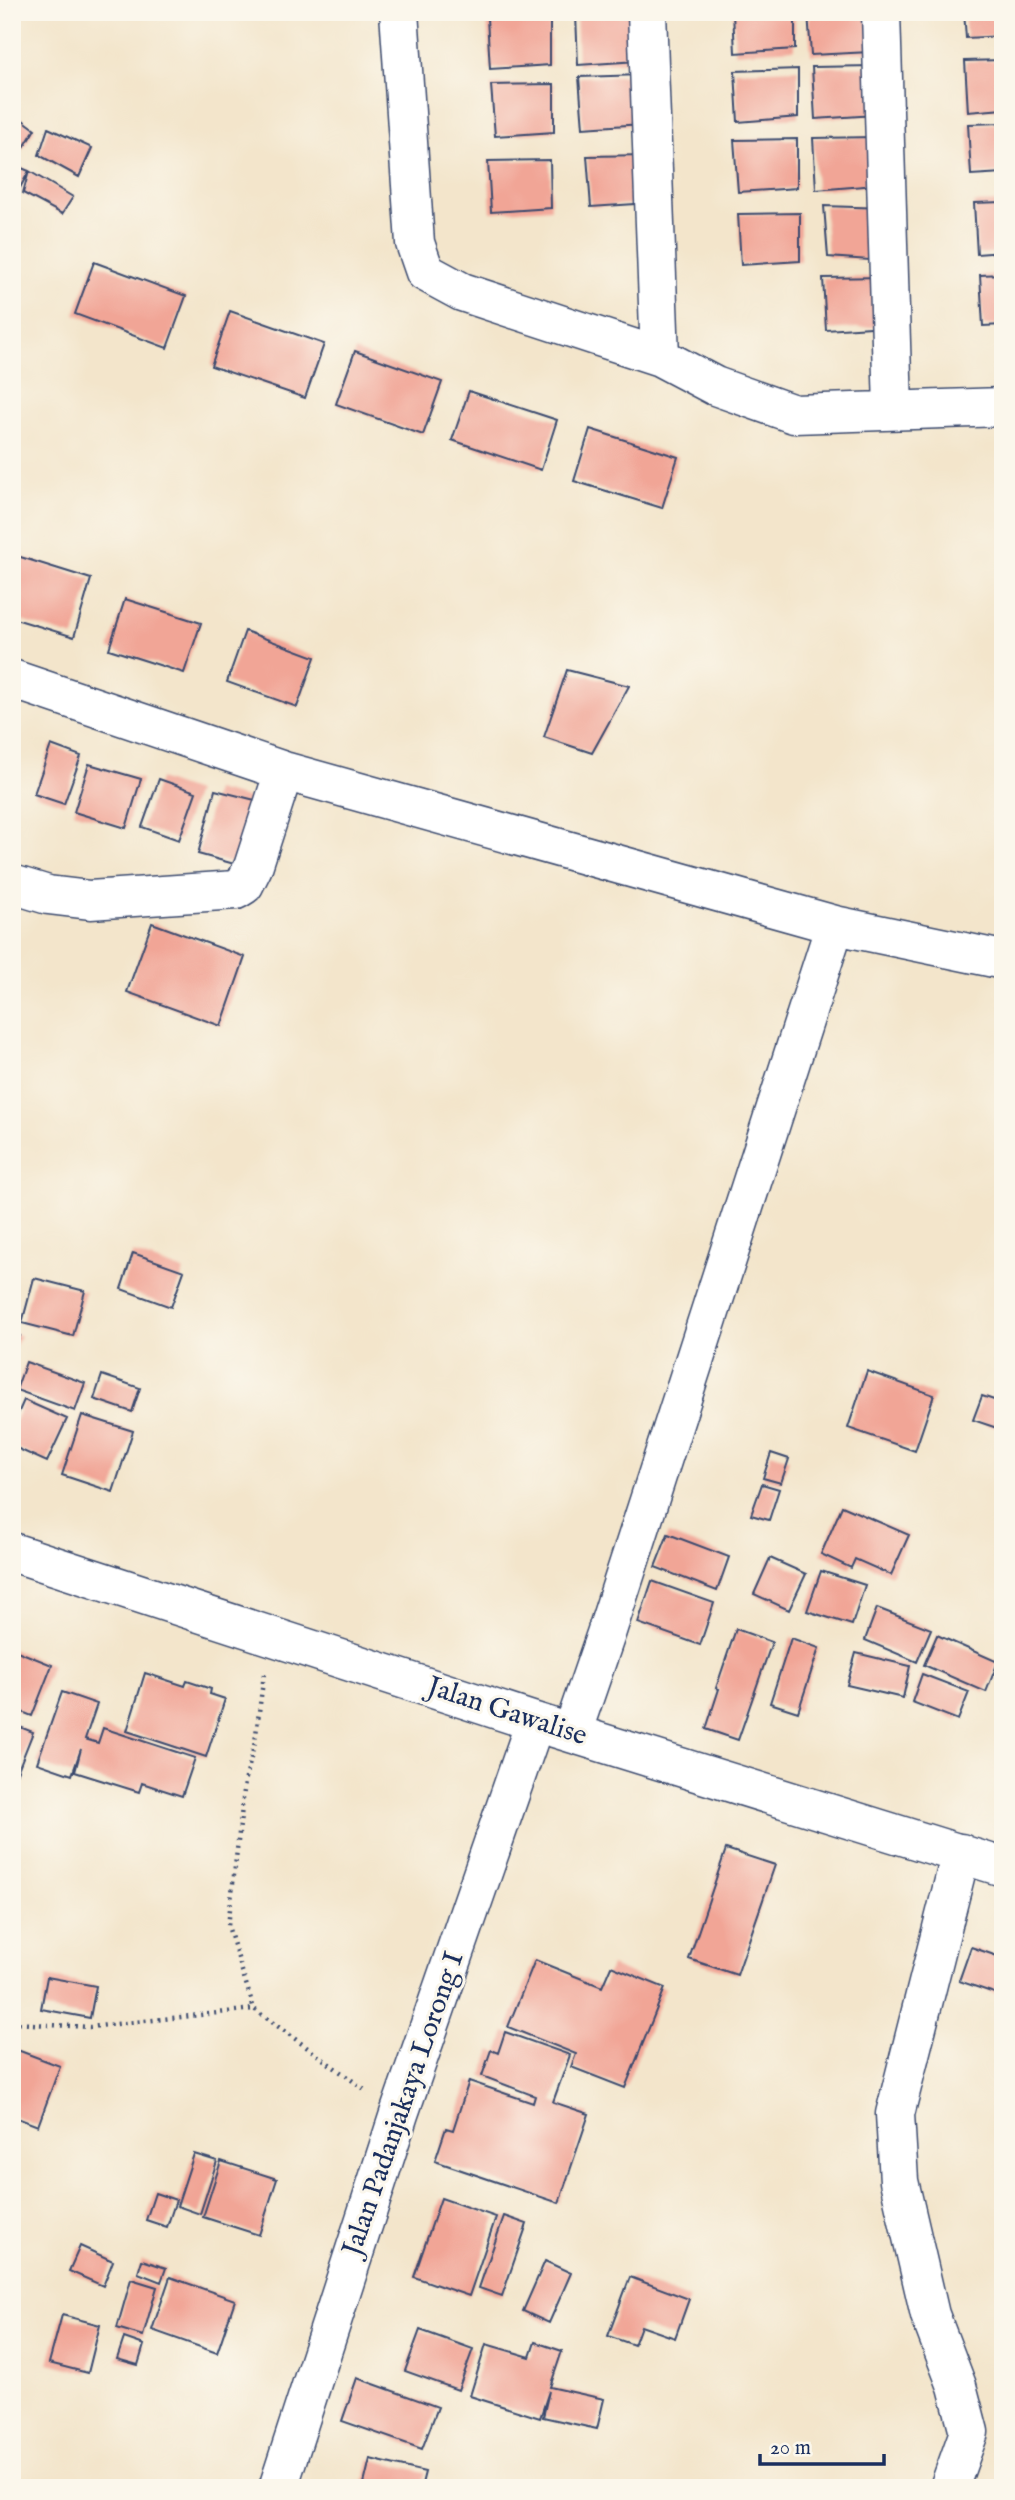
<svg xmlns="http://www.w3.org/2000/svg" width="1015" height="2500" font-family="'IM FELL English',serif">
  <style>
    .building { fill: #f1a596 }
    .lines { fill: none; stroke-linecap: round; stroke-linejoin: round }
    .minor-casing { stroke: #3b4a6e; stroke-width: 41 }
    .path { stroke: #3b4a6e; stroke-width: 4.5; stroke-dasharray: 2 5; stroke-linecap: butt }
    .minor { stroke: #fff; stroke-width: 38 }
    .labels { text-anchor: middle; dominant-baseline: central; stroke-width: 6; stroke-linejoin: round; paint-order: stroke }
    .street-label { font-size: 28px; fill: #1b2f5e; stroke: #fbf7ec }
  </style>
  <rect width="100%" height="100%" fill="#fbf7ec"/>
  <filter id="ink" filterUnits="userSpaceOnUse"><feTurbulence type="fractalNoise" baseFrequency=".0143" numOctaves="2"/><feDisplacementMap in="SourceGraphic" scale="14" xChannelSelector="R" yChannelSelector="G"/><feConvolveMatrix kernelMatrix="1 2 1 2 8 2 1 2 1" color-interpolation-filters="sRGB"/></filter>
  <filter id="wash" filterUnits="userSpaceOnUse"><feTurbulence type="fractalNoise" baseFrequency=".00686" numOctaves="4" result="noise"/><feDisplacementMap in="SourceGraphic" scale="28" xChannelSelector="R" yChannelSelector="G"/><feGaussianBlur stdDeviation="1.57" result="paint"/><feColorMatrix in="noise" values="0 0 0 0 0 0 0 0 0 0 0 0 0 0 0 0 0 1.4 0 .05"/><feComposite in="paint" operator="in"/></filter>
  <g filter="url(#wash)">
    <rect width="100%" height="100%" fill="#f3e5cb"/>
    <g id="blocks">
      <path class="building" d="M 733,12 L 795,12 L 795,49 L 735,53 Z
        M 808,12 L 870,12 L 870,52 L 811,55 Z
        M 964,12 L 1003,12 L 1003,36 L 966,38 Z
        M 638,13 L 638,61 L 578,65 L 576,14 Z
        M 550,17 L 550,65 L 490,69 L 487,18 Z
        M 1003,60 L 1003,109 L 968,112 L 965,61 Z
        M 874,66 L 875,115 L 815,119 L 812,67 Z
        M 798,69 L 798,117 L 738,122 L 735,71 Z
        M 642,75 L 642,124 L 583,128 L 579,77 Z
        M 554,84 L 554,132 L 495,136 L 491,85 Z
        M 12,112 L 35,129 L 23,149 L 12,144 Z
        M 1003,123 L 1003,173 L 971,175 L 968,124 Z
        M 48,128 L 92,148 L 79,177 L 39,155 Z
        M 876,137 L 876,185 L 816,190 L 813,138 Z
        M 797,139 L 797,188 L 738,192 L 734,140 Z
        M 650,155 L 650,203 L 591,207 L 587,156 Z
        M 550,160 L 551,208 L 491,212 L 488,161 Z
        M 12,164 L 29,171 L 15,197 L 12,196 Z
        M 29,171 L 73,197 L 62,214 L 23,193 Z
        M 1003,202 L 1003,252 L 977,254 L 974,203 Z
        M 824,206 L 884,208 L 870,260 L 828,257 Z
        M 800,213 L 800,261 L 741,265 L 738,214 Z
        M 94,262 L 186,296 L 167,348 L 75,314 Z
        M 1003,274 L 1003,325 L 983,326 L 980,275 Z
        M 886,277 L 886,326 L 826,330 L 823,278 Z
        M 230,311 L 324,344 L 305,398 L 211,366 Z
        M 355,351 L 442,382 L 423,435 L 336,404 Z
        M 469,391 L 557,420 L 541,470 L 452,440 Z
        M 590,429 L 678,457 L 662,508 L 574,481 Z
        M 14,555 L 91,579 L 74,637 L 12,618 Z
        M 125,599 L 201,623 L 184,673 L 109,649 Z
        M 245,631 L 315,657 L 297,707 L 227,682 Z
        M 567,670 L 629,686 L 592,753 L 544,737 Z
        M 51,745 L 81,756 L 64,804 L 34,794 Z
        M 89,764 L 141,779 L 126,828 L 74,812 Z
        M 159,779 L 196,792 L 179,840 L 142,827 Z
        M 215,790 L 255,800 L 238,865 L 198,854 Z
        M 152,923 L 245,957 L 221,1026 L 127,992 Z
        M 133,1253 L 184,1271 L 171,1307 L 121,1289 Z
        M 34,1278 L 85,1291 L 73,1336 L 22,1323 Z
        M 12,1332 L 20,1336 L 12,1353 Z
        M 26,1362 L 85,1383 L 75,1411 L 16,1390 Z
        M 867,1371 L 934,1395 L 915,1451 L 848,1428 Z
        M 102,1375 L 140,1388 L 132,1412 L 94,1399 Z
        M 982,1396 L 1003,1403 L 1003,1430 L 973,1420 Z
        M 24,1400 L 67,1419 L 47,1462 L 12,1446 L 12,1427 Z
        M 82,1415 L 133,1431 L 113,1492 L 62,1475 Z
        M 771,1453 L 789,1459 L 781,1483 L 763,1478 Z
        M 762,1484 L 779,1489 L 769,1520 L 751,1515 Z
        M 842,1506 L 909,1535 L 891,1575 L 855,1559 L 851,1568 L 821,1554 Z
        M 668,1534 L 729,1557 L 717,1591 L 655,1567 Z
        M 770,1558 L 806,1574 L 789,1610 L 754,1594 Z
        M 821,1571 L 865,1585 L 852,1625 L 807,1611 Z
        M 652,1581 L 714,1603 L 700,1645 L 638,1623 Z
        M 877,1608 L 931,1629 L 917,1662 L 865,1640 Z
        M 736,1629 L 772,1642 L 738,1740 L 706,1729 L 719,1689 L 716,1688 Z
        M 937,1635 L 998,1662 L 986,1692 L 924,1665 Z
        M 791,1638 L 819,1648 L 798,1712 L 770,1703 Z
        M 12,1649 L 52,1665 L 32,1716 L 12,1708 Z
        M 856,1653 L 910,1666 L 903,1698 L 847,1685 Z
        M 145,1673 L 185,1686 L 187,1681 L 211,1689 L 210,1694 L 225,1699 L 206,1757 L 127,1731 Z
        M 922,1674 L 969,1692 L 958,1720 L 912,1702 Z
        M 62,1692 L 97,1704 L 85,1739 L 98,1743 L 103,1728 L 195,1758 L 182,1796 L 142,1783 L 139,1792 L 75,1772 L 81,1749 L 72,1775 L 37,1763 Z
        M 12,1724 L 33,1732 L 12,1785 Z
        M 726,1849 L 775,1865 L 737,1975 L 689,1959 Z
        M 971,1947 L 1003,1958 L 1003,1996 L 959,1981 Z
        M 535,1960 L 602,1987 L 611,1966 L 665,1988 L 625,2088 L 571,2067 L 576,2054 L 508,2027 Z
        M 47,1977 L 96,1986 L 90,2018 L 41,2009 Z
        M 505,2032 L 570,2055 L 553,2102 L 589,2114 L 559,2203 L 435,2161 L 446,2128 L 453,2130 L 469,2081 L 533,2103 L 535,2096 L 482,2076 L 491,2050 L 498,2053 Z
        M 12,2048 L 60,2066 L 38,2126 L 12,2116 Z
        M 194,2154 L 217,2161 L 200,2214 L 177,2206 Z
        M 221,2161 L 277,2179 L 259,2235 L 203,2217 Z
        M 155,2193 L 176,2200 L 167,2227 L 146,2220 Z
        M 441,2198 L 496,2217 L 469,2296 L 414,2277 Z
        M 504,2216 L 527,2224 L 502,2296 L 479,2288 Z
        M 80,2246 L 113,2261 L 103,2286 L 69,2271 Z
        M 142,2260 L 166,2268 L 161,2282 L 138,2273 Z
        M 545,2261 L 571,2273 L 549,2323 L 523,2311 Z
        M 170,2277 L 235,2300 L 217,2353 L 152,2330 Z
        M 630,2277 L 689,2299 L 675,2338 L 641,2326 L 634,2345 L 608,2336 Z
        M 131,2279 L 157,2287 L 143,2336 L 117,2328 Z
        M 62,2315 L 100,2325 L 88,2373 L 49,2363 Z
        M 420,2330 L 473,2349 L 458,2390 L 405,2371 Z
        M 124,2338 L 144,2345 L 138,2365 L 117,2359 Z
        M 535,2342 L 562,2351 L 550,2387 L 604,2399 L 597,2429 L 543,2417 L 549,2391 L 540,2418 L 470,2396 L 486,2344 L 530,2357 Z
        M 357,2378 L 438,2407 L 422,2449 L 342,2421 Z
        M 370,2459 L 425,2472 L 421,2488 L 363,2488 Z"/>
    </g>
  </g>
  <g filter="url(#ink)">
    <use href="#blocks" fill-opacity="0" stroke="#3b4a6e" stroke-width="2"/>
    <g class="lines">
      <defs>
        <path id="minor" d="M 399,12 L 415,243 L 425,272 L 462,292 L 660,357 L 715,386 L 794,414 L 1003,407
          M 647,12 L 660,357
          M 881,12 L 893,409
          M 12,679 L 284,771 L 835,925 L 1003,960
          M 12,884 L 48,895 L 90,900 L 236,890 L 244,885 L 253,867 L 284,771
          M 12,1552 L 535,1722 L 1003,1867
          M 572,1733 L 606,1634 L 835,925
          M 278,2488 L 399,2114 L 535,1722
          M 949,2488 L 969,2432 L 957,2386 L 930,2315 L 899,2181 L 895,2114 L 961,1853"/>
      </defs>
      <use href="#minor" class="minor-casing"/>
      <path class="path" d="M 264,1674 L 255,1742 L 245,1782 L 228,1926 L 254,2009 L 364,2089
        M 12,2023 L 90,2027 L 254,2009"/>
      <use href="#minor" class="minor"/>
    </g>
  </g>
  <g class="labels">
    <g class="street-label">
      <text transform="translate(507 1712) rotate(18)">Jalan Gawalise</text>
      <text transform="translate(404 2104) rotate(-71)">Jalan Padanjakaya Lorong I</text>
    </g>
  </g>
  <rect width="1015" height="2500" fill="none" stroke="#fbf7ec" stroke-width="42"/>
  <path d="M760 2454v10h124v-10" fill="none" stroke="#1b2f5e" stroke-width="3.5"/>
  <text x="770" y="2454" font-size="21" fill="#1b2f5e" stroke="#fbf7ec" stroke-width="5" paint-order="stroke">20 m</text>
</svg>
